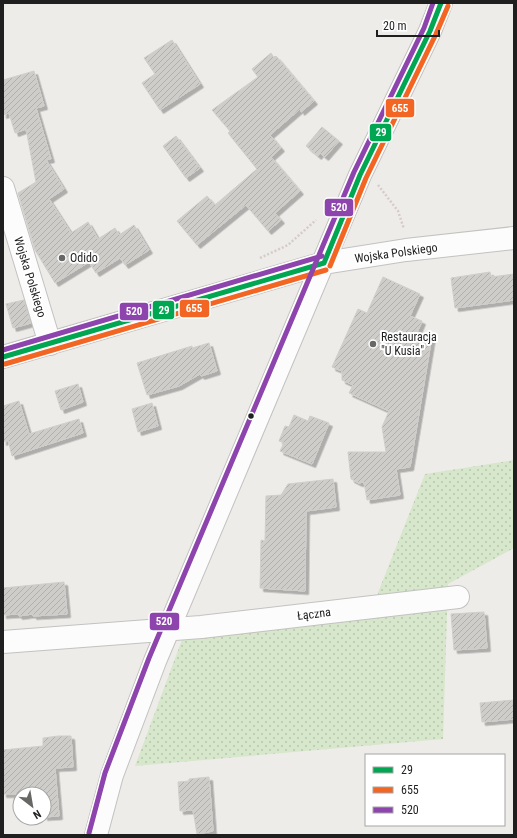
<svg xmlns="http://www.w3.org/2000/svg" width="517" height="838" font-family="'Roboto Condensed',sans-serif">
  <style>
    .grass { fill: url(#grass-dots) }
    .building { fill: url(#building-hatch); stroke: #d0ceca; filter: url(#shadow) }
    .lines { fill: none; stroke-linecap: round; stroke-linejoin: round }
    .minor-casing { stroke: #c3c2c1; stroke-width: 24 }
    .path { stroke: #d5cbc8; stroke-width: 2.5; stroke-dasharray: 2 2; stroke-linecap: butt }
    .minor { stroke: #fcfcfc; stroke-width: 22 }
    .bus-1-casing { stroke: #fff; stroke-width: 8 }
    .bus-2-casing { stroke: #fff; stroke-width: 8 }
    .bus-3-casing { stroke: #fff; stroke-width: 8 }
    .bus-1 { stroke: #00a651; stroke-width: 5 }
    .bus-2 { stroke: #f26522; stroke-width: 5 }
    .bus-3 { stroke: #8e44ad; stroke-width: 5 }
    .poi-dot { fill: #676766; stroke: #fff; stroke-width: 1.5 }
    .bus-dot { fill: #1f1f1f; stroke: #fff; stroke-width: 1.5 }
    .labels { text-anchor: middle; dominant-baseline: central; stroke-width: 4; stroke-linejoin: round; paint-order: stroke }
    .street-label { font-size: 12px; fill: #1f1f1f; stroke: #fff }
    .poi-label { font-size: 12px; fill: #1f1f1f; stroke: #fff; text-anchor: start }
    .line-badge { stroke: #fff; stroke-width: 1.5 }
    .badge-label { font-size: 11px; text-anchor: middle; font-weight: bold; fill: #fff }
  </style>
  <defs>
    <pattern id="grass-dots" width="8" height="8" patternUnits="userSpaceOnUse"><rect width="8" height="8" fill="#d7e7cb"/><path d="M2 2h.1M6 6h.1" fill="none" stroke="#b8c6ae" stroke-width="1.8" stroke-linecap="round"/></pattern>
    <pattern id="building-hatch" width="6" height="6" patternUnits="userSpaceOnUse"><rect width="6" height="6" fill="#cecdca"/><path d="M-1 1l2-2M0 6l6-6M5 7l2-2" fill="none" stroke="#b0b0ad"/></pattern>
    <filter id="shadow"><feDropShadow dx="3.5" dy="3.5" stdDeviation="0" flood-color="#0004"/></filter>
  </defs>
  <rect width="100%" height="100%" fill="#edece9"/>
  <path class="grass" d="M 514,460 L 514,548 L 448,584 L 443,739 L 135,766 L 183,637 L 371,617 L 379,590 L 425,474 Z"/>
  <path class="building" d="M 172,40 L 200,84 L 160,110 L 142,83 L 155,74 L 144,58 Z
    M 271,53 L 274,58 L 276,56 L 314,101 L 301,112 L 300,109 L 270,135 L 281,148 L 271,157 L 300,191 L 275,213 L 281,220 L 268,231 L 246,205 L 197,245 L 177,221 L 207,196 L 215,205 L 257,169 L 228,133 L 230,131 L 212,110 L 258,77 L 252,69 Z
    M 34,71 L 44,106 L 36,108 L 51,159 L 46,160 L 64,189 L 49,199 L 71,233 L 88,222 L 98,239 L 115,228 L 119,235 L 134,225 L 149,250 L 125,265 L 120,258 L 96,273 L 89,262 L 55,283 L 35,250 L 18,193 L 36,182 L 26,129 L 15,133 L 9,113 L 3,115 L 3,80 Z
    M 322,127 L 339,141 L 325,157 L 320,153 L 318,156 L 306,146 Z
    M 176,136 L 200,168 L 186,178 L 163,146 Z
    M 490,272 L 491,277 L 514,274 L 514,300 L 455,308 L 451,278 Z
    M 383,277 L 420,294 L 410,316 L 422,321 L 417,333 L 432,336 L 410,467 L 396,469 L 400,495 L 367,500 L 364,482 L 359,483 L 351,479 L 348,452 L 386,452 L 382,427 L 389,411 L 349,393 L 353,385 L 342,380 L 342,371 L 332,367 L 358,309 L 367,313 Z
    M 24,300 L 31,323 L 13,328 L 6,304 Z
    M 209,343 L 217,371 L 201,376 L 200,374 L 179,386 L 147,395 L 137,363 L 192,346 L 192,348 Z
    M 78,384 L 83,402 L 61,410 L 55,391 Z
    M 19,401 L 29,434 L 79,419 L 83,433 L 12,456 L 8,440 L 3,442 L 3,406 Z
    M 152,403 L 158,426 L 138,432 L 132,409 Z
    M 294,415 L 308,421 L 310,416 L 329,423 L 312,464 L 280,451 L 284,443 L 279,441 L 285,426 L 289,427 Z
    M 333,479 L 336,507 L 306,511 L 305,591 L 260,588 L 261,540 L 265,541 L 266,496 L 281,495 L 288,484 Z
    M 64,582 L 67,614 L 33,616 L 33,614 L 19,616 L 18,614 L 3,615 L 3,588 Z
    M 484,612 L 487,648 L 454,650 L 451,614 Z
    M 514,700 L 514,719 L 482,722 L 480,703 Z
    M 58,736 L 71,736 L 73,767 L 55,768 L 59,816 L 44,817 L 44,794 L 3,794 L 3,750 L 43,746 L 43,738 Z
    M 209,777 L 213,831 L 197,834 L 193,810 L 180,811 L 178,782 L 189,781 L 189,779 Z"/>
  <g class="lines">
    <defs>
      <path id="minor" d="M 3,188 L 50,344
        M 3,357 L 324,263 L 406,250 L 514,238
        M 3,642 L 201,627 L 458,597
        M 96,835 L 112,775 L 155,661 L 360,175 L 430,31 L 441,3"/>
    </defs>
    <use href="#minor" class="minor-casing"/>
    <path class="path" d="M 378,185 L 398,211 L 404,229
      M 260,258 L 288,245 L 316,220"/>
    <use href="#minor" class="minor"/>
    <defs>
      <path id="bus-1" d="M 324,263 L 360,175 L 430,31 L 441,3
        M 3,357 L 324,263"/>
      <path id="bus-2" d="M 330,266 L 366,178 L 436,34 L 448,6
        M 5,364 L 326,270"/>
      <path id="bus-3" d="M 3,350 L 322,256
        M 89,833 L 105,773 L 149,658 L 354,172 L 424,28 L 433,3"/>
    </defs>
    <use href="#bus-1" class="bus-1-casing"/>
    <use href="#bus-2" class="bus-2-casing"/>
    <use href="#bus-3" class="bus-3-casing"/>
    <use href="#bus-1" class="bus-1"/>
    <use href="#bus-2" class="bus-2"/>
    <use href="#bus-3" class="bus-3"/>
  </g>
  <g class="poi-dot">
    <circle cx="62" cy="258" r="4"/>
    <circle cx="373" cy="344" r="4"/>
  </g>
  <circle class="bus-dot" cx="251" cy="416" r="3.5"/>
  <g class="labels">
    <g class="street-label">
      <text transform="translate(396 253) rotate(-8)">Wojska Polskiego</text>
      <text transform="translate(30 277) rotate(73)">Wojska Polskiego</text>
      <text transform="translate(314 614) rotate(-7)">Łączna</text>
    </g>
    <g class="poi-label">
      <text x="70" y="258">Odido</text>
      <text x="381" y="337">Restauracja<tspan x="381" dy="14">"U Kusia"</tspan></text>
    </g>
  </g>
  <g class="line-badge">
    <rect x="385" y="98" width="30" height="20" rx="4" fill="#f26522"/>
    <rect x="369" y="123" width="23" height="19" rx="4" fill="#00a651"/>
    <rect x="324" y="198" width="30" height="19" rx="4" fill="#8e44ad"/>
    <rect x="179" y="299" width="31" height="19" rx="4" fill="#f26522"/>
    <rect x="152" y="300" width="23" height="20" rx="4" fill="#00a651"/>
    <rect x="119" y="302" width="30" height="19" rx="4" fill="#8e44ad"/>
    <rect x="149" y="612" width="31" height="19" rx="4" fill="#8e44ad"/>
  </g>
  <g class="badge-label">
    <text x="400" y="112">655</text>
    <text x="381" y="136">29</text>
    <text x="339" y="211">520</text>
    <text x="194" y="312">655</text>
    <text x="164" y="314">29</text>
    <text x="134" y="315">520</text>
    <text x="164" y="625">520</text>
  </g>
  <rect width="517" height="838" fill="none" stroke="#1f1f1f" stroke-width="8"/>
  <rect x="365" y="754" width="140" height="72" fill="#ffffff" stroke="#a5a5a5"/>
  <rect x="373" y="767" width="20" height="6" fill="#00a651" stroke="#a5a5a5"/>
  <text x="401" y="774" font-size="12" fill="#1f1f1f">29</text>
  <rect x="373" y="787" width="20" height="6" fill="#f26522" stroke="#a5a5a5"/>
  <text x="401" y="794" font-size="12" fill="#1f1f1f">655</text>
  <rect x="373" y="807" width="20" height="6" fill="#8e44ad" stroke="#a5a5a5"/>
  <text x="401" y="814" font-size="12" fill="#1f1f1f">520</text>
  <g transform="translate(32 806) rotate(149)"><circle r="19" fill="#ffffff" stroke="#a5a5a5"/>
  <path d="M0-3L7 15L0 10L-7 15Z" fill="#676766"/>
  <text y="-6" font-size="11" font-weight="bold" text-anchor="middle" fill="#1f1f1f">N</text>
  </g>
  <path d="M377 30v6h62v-6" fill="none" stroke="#1f1f1f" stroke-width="2"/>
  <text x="383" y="30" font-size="12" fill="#1f1f1f" stroke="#ffffff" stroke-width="3" paint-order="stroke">20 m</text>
</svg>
